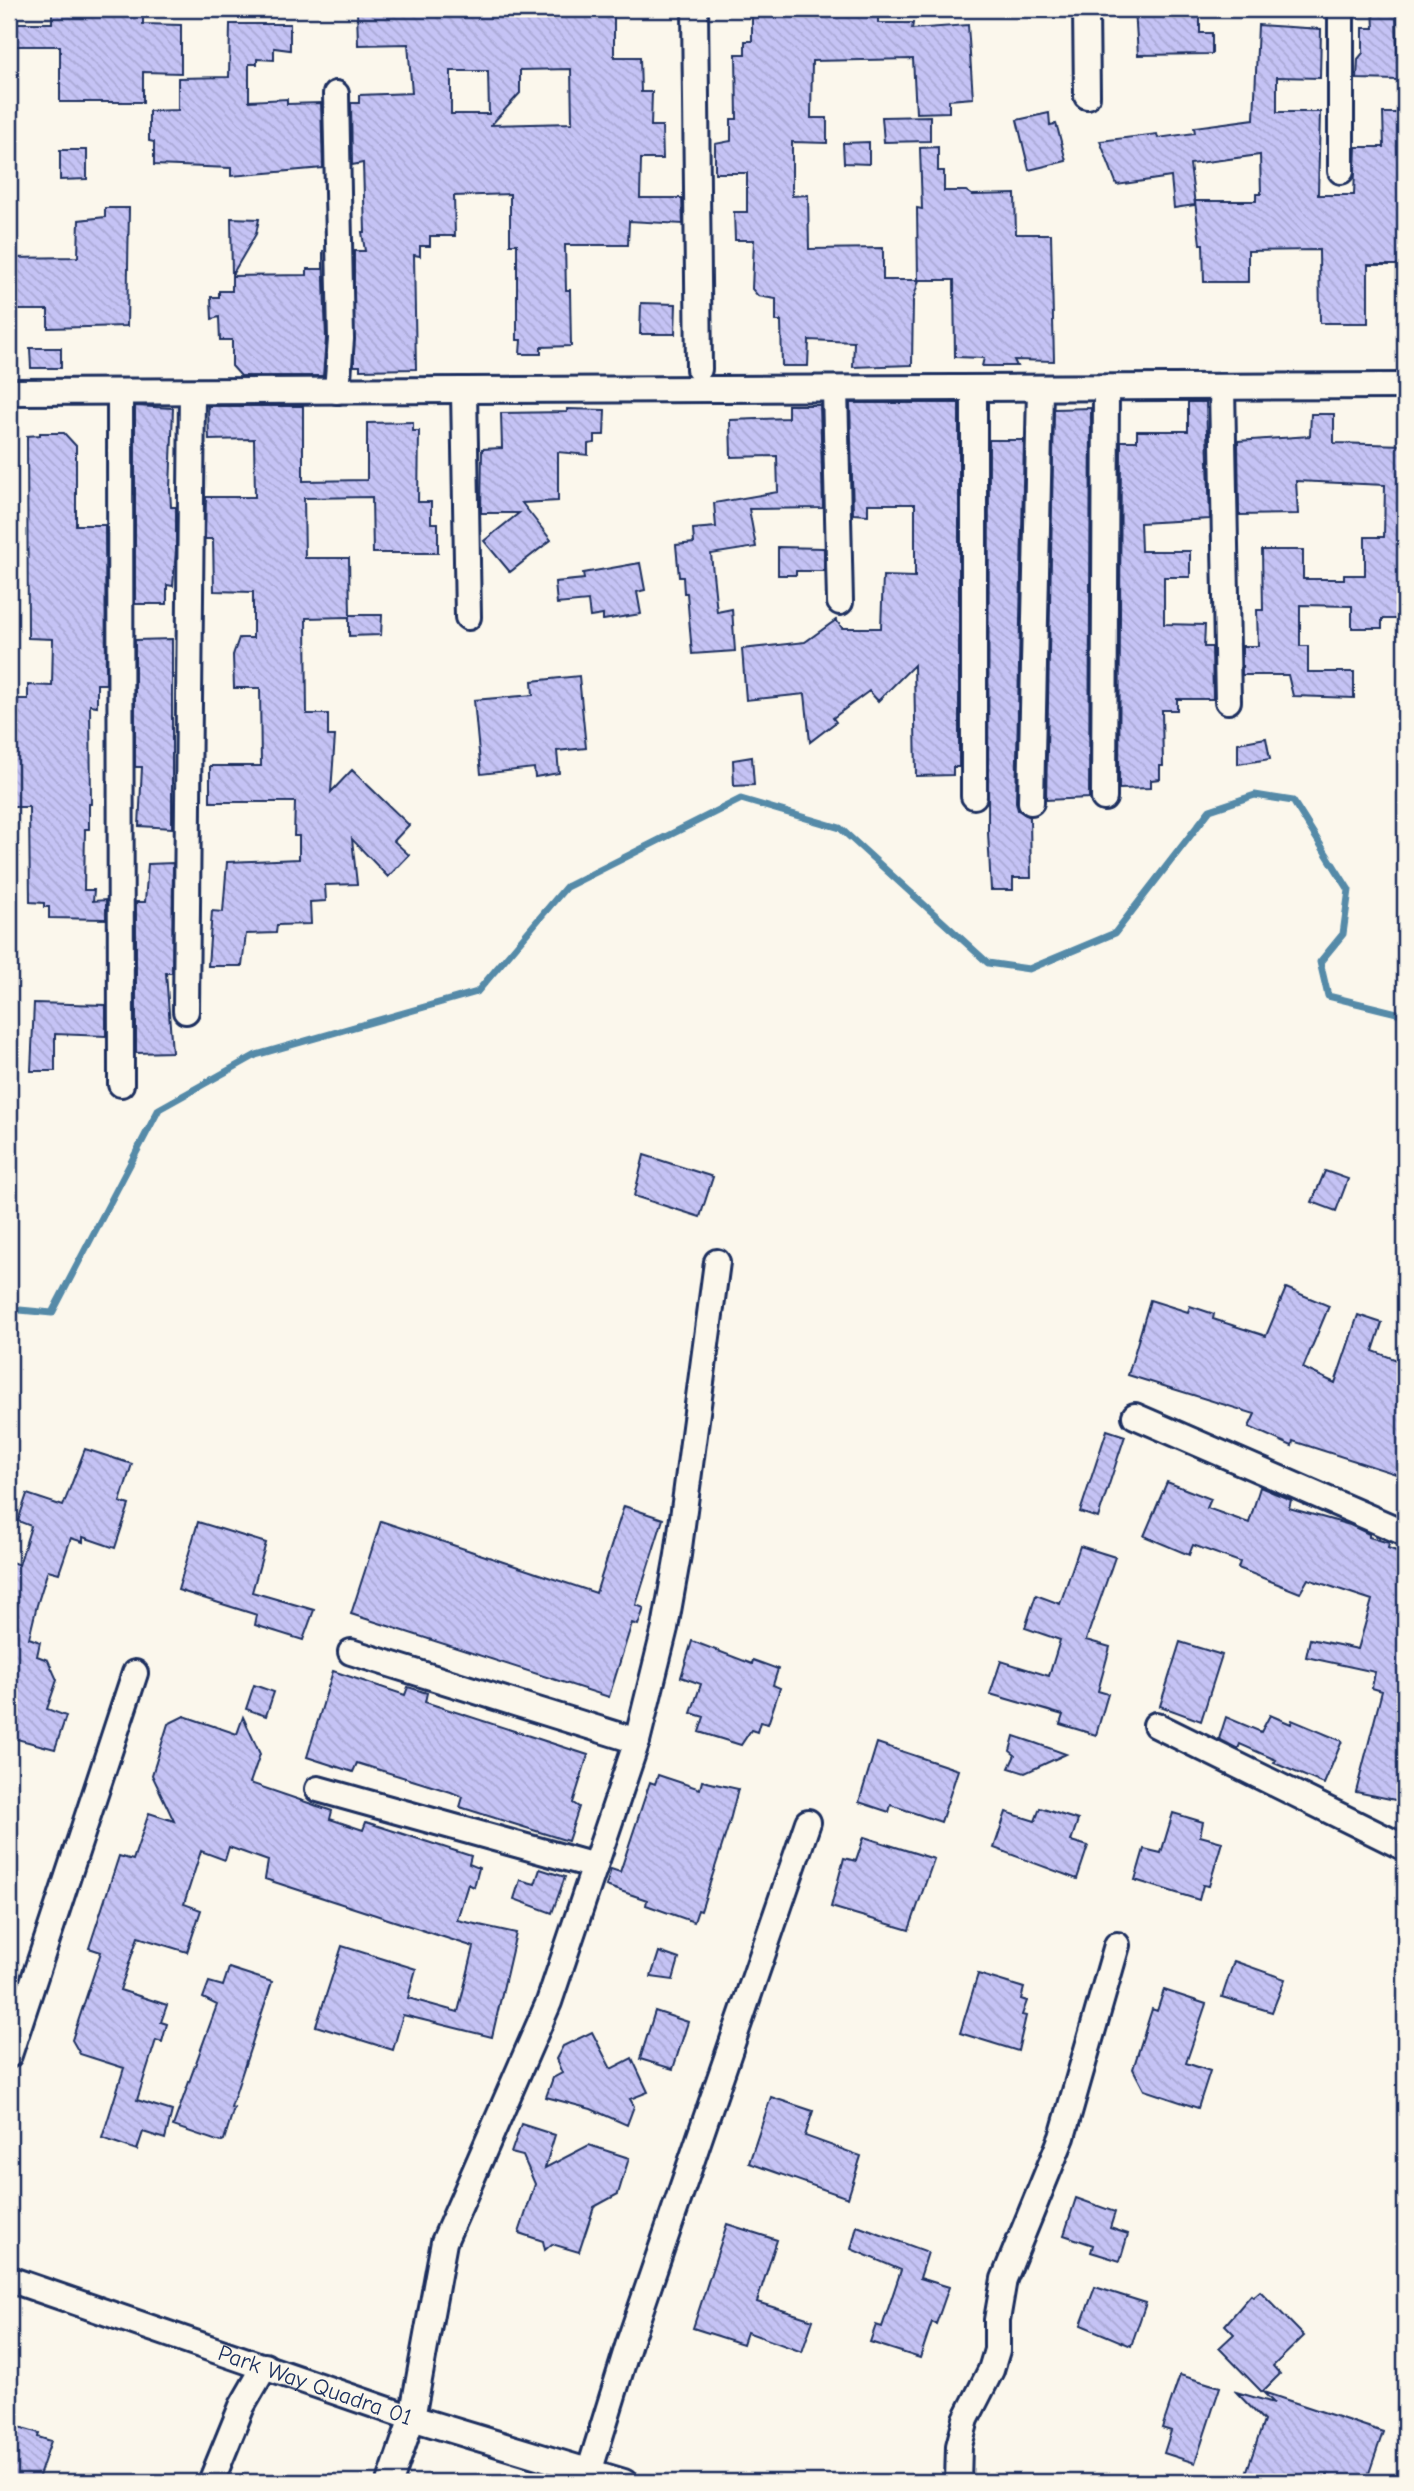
<svg xmlns="http://www.w3.org/2000/svg" width="1414" height="2491" font-family="'Comic Neue',sans-serif">
  <style>
    .lines { fill: none; stroke-linecap: round; stroke-linejoin: round }
    .stream { stroke: #558aa8; stroke-width: 7 }
    .building { fill: url(#building-back-hatch); stroke: #1b2f5e; stroke-width: 2; fill-rule: evenodd }
    .minor-casing { stroke: #1b2f5e; stroke-width: 30 }
    .minor { stroke: #fbf7ec; stroke-width: 24 }
    .labels { text-anchor: middle; dominant-baseline: central; stroke-width: 5; stroke-linejoin: round; paint-order: stroke }
    .street-label { font-size: 23px; fill: #1b2f5e; stroke: #fbf7ec }
  </style>
  <defs>
    <pattern id="building-back-hatch" width="6" height="6" patternUnits="userSpaceOnUse" patternTransform="scale(1.75)"><rect width="6" height="6" fill="#c5c3f5"/><path d="M-1 5l2 2M0 0l6 6M5-1l2 2" fill="none" stroke="#a9a8d4"/></pattern>
  </defs>
  <rect width="100%" height="100%" fill="#fbf7ec"/>
  <filter id="ink" filterUnits="userSpaceOnUse"><feTurbulence type="fractalNoise" baseFrequency=".0143" numOctaves="2"/><feDisplacementMap in="SourceGraphic" scale="14" xChannelSelector="R" yChannelSelector="G"/><feConvolveMatrix kernelMatrix="1 2 1 2 8 2 1 2 1" color-interpolation-filters="sRGB"/></filter>
  <g filter="url(#ink)">
    <g class="lines">
      <path class="stream" d="M 9,1309 L 52,1313 L 159,1109 L 256,1055 L 477,992 L 566,887 L 741,799 L 840,828 L 988,963 L 1029,969 L 1115,933 L 1210,810 L 1255,795 L 1293,801 L 1349,890 L 1343,934 L 1320,962 L 1328,996 L 1405,1015"/>
    </g>
    <path class="building" d="M 52,9 L 143,9 L 143,24 L 181,25 L 181,73 L 143,72 L 143,102 L 60,102 L 60,46 L 9,46 L 9,23 L 52,23 Z
      M 357,9 L 614,9 L 614,57 L 640,57 L 641,92 L 652,92 L 651,126 L 662,126 L 663,159 L 641,159 L 640,198 L 682,198 L 683,224 L 629,221 L 628,245 L 565,245 L 566,290 L 570,290 L 571,346 L 541,347 L 541,354 L 520,354 L 521,340 L 517,340 L 517,244 L 510,244 L 510,194 L 454,196 L 455,236 L 430,236 L 430,246 L 420,246 L 420,256 L 414,255 L 416,369 L 360,370 L 360,366 L 354,366 L 354,251 L 365,251 L 362,232 L 365,232 L 363,163 L 352,165 L 351,103 L 359,103 L 359,95 L 412,93 L 408,44 L 358,45 ZM 571,69 L 572,123 L 491,125 L 520,93 L 520,70 ZM 451,71 L 488,71 L 489,114 L 451,114 Z
      M 752,9 L 812,9 L 812,15 L 878,15 L 878,23 L 913,23 L 912,29 L 968,25 L 973,98 L 949,100 L 949,112 L 916,113 L 913,59 L 812,61 L 811,118 L 827,118 L 827,143 L 792,142 L 792,196 L 808,195 L 809,249 L 883,248 L 883,280 L 919,280 L 913,300 L 912,365 L 853,367 L 854,342 L 809,340 L 808,366 L 782,366 L 781,321 L 776,321 L 776,299 L 758,296 L 752,289 L 754,240 L 735,240 L 734,212 L 747,212 L 747,173 L 715,173 L 715,144 L 731,141 L 731,119 L 737,119 L 736,54 L 745,54 L 745,41 L 752,41 Z
      M 1135,9 L 1200,9 L 1200,33 L 1212,33 L 1212,54 L 1138,55 Z
      M 1373,9 L 1396,9 L 1398,80 L 1357,79 L 1358,59 L 1363,53 L 1363,28 L 1374,28 Z
      M 230,24 L 290,24 L 290,50 L 274,48 L 274,60 L 257,59 L 257,64 L 249,64 L 249,101 L 287,99 L 287,104 L 321,103 L 323,168 L 231,176 L 231,168 L 154,165 L 154,142 L 149,141 L 149,111 L 178,110 L 178,78 L 229,77 Z
      M 1258,25 L 1321,29 L 1320,78 L 1277,77 L 1277,112 L 1320,112 L 1318,195 L 1354,195 L 1356,147 L 1384,147 L 1383,113 L 1405,113 L 1405,265 L 1368,265 L 1368,323 L 1320,323 L 1319,250 L 1248,251 L 1248,282 L 1204,282 L 1203,244 L 1200,244 L 1195,201 L 1256,201 L 1256,194 L 1261,194 L 1260,155 L 1190,164 L 1195,205 L 1174,208 L 1171,177 L 1117,185 L 1100,141 L 1157,134 L 1158,138 L 1195,133 L 1194,127 L 1254,119 Z
      M 1049,113 L 1050,125 L 1056,124 L 1058,130 L 1066,161 L 1029,170 L 1017,120 Z
      M 930,116 L 930,141 L 884,142 L 882,117 Z
      M 869,142 L 869,164 L 844,163 L 843,143 Z
      M 938,147 L 938,171 L 944,171 L 944,191 L 966,191 L 972,195 L 1015,194 L 1016,234 L 1051,234 L 1054,361 L 1014,360 L 1017,366 L 982,366 L 984,358 L 955,357 L 954,280 L 918,280 L 917,208 L 922,209 L 920,148 Z
      M 60,150 L 87,150 L 87,179 L 60,180 Z
      M 105,208 L 129,208 L 127,326 L 48,328 L 48,310 L 9,310 L 9,258 L 78,257 L 79,220 L 105,217 Z
      M 231,218 L 259,219 L 256,234 L 232,275 Z
      M 323,250 L 326,339 L 323,376 L 241,376 L 232,366 L 232,340 L 220,340 L 219,317 L 212,319 L 211,297 L 219,297 L 219,291 L 232,291 L 232,276 L 307,275 L 307,269 L 323,269 Z
      M 641,303 L 676,304 L 675,334 L 640,334 Z
      M 30,348 L 61,348 L 61,368 L 31,368 Z
      M 1188,402 L 1206,402 L 1210,519 L 1140,523 L 1141,551 L 1190,551 L 1190,577 L 1164,577 L 1164,624 L 1205,625 L 1204,647 L 1212,647 L 1213,699 L 1177,699 L 1177,710 L 1162,710 L 1163,766 L 1160,766 L 1160,779 L 1151,780 L 1151,788 L 1119,789 L 1121,441 L 1137,441 L 1137,431 L 1188,431 Z
      M 850,403 L 959,403 L 959,767 L 953,767 L 953,775 L 916,776 L 914,665 L 878,701 L 869,691 L 833,718 L 836,722 L 810,742 L 805,694 L 746,700 L 742,649 L 805,642 L 836,620 L 842,628 L 881,628 L 883,576 L 915,577 L 915,504 L 868,504 L 868,515 L 853,514 Z
      M 788,405 L 820,405 L 823,508 L 749,509 L 756,547 L 711,554 L 717,612 L 732,609 L 735,651 L 692,654 L 687,593 L 684,593 L 683,577 L 679,577 L 676,545 L 694,543 L 693,529 L 716,527 L 714,503 L 778,492 L 777,456 L 731,457 L 730,420 L 788,418 Z
      M 135,406 L 173,408 L 170,489 L 171,507 L 176,507 L 176,550 L 173,586 L 167,585 L 167,604 L 135,604 Z
      M 208,406 L 303,406 L 303,481 L 367,480 L 367,423 L 413,422 L 413,431 L 419,431 L 418,502 L 431,502 L 431,523 L 438,523 L 438,553 L 373,553 L 372,497 L 304,498 L 305,558 L 349,558 L 350,615 L 382,615 L 381,635 L 349,636 L 349,617 L 306,618 L 307,714 L 328,714 L 328,736 L 335,736 L 331,792 L 352,770 L 409,825 L 394,841 L 409,855 L 388,877 L 352,839 L 357,884 L 325,885 L 326,901 L 310,902 L 311,924 L 277,925 L 276,933 L 246,934 L 242,966 L 208,966 L 212,911 L 223,912 L 227,862 L 299,859 L 299,836 L 294,836 L 295,802 L 210,802 L 210,766 L 261,766 L 260,688 L 234,688 L 233,655 L 239,638 L 253,638 L 253,592 L 214,591 L 213,539 L 205,539 L 206,497 L 255,497 L 254,439 L 209,440 Z
      M 1091,408 L 1089,798 L 1046,800 L 1054,409 Z
      M 567,409 L 605,410 L 604,435 L 595,435 L 595,443 L 588,444 L 588,455 L 558,452 L 558,501 L 522,503 L 551,540 L 510,572 L 484,541 L 519,513 L 481,513 L 482,449 L 502,448 L 501,413 L 567,412 Z
      M 1311,414 L 1334,414 L 1334,443 L 1405,445 L 1403,619 L 1382,619 L 1382,628 L 1352,628 L 1352,606 L 1300,605 L 1300,646 L 1308,646 L 1308,672 L 1354,672 L 1354,698 L 1293,696 L 1288,675 L 1242,675 L 1242,646 L 1258,646 L 1257,610 L 1263,610 L 1262,550 L 1303,550 L 1303,579 L 1344,579 L 1344,575 L 1365,575 L 1365,537 L 1384,537 L 1385,485 L 1296,481 L 1298,514 L 1239,515 L 1238,441 L 1310,436 Z
      M 40,433 L 64,433 L 76,446 L 76,525 L 105,525 L 106,684 L 97,684 L 97,706 L 90,705 L 91,804 L 89,804 L 89,829 L 85,829 L 84,890 L 94,890 L 93,901 L 106,900 L 106,919 L 49,918 L 49,907 L 44,907 L 44,903 L 30,902 L 29,807 L 9,807 L 9,699 L 28,699 L 28,685 L 52,686 L 53,639 L 28,638 L 27,436 L 40,435 Z
      M 989,440 L 1024,440 L 1016,802 L 1018,810 L 1030,817 L 1031,878 L 1013,878 L 1013,890 L 991,890 L 988,832 Z
      M 778,547 L 824,548 L 824,571 L 796,571 L 796,575 L 778,575 Z
      M 640,563 L 645,590 L 637,592 L 641,614 L 603,620 L 603,615 L 590,617 L 588,601 L 557,604 L 555,582 L 584,579 L 583,573 Z
      M 172,639 L 172,828 L 139,826 L 142,767 L 135,767 L 135,640 Z
      M 579,676 L 586,748 L 557,751 L 559,773 L 535,777 L 534,768 L 481,774 L 474,700 L 533,695 L 532,681 Z
      M 1266,738 L 1270,759 L 1238,764 L 1238,743 Z
      M 752,757 L 754,785 L 734,786 L 733,760 Z
      M 173,863 L 172,973 L 166,973 L 172,1052 L 136,1053 L 136,902 L 145,902 L 148,864 Z
      M 34,1003 L 106,1005 L 106,1036 L 55,1034 L 55,1071 L 31,1071 Z
      M 644,1155 L 713,1177 L 700,1217 L 634,1196 Z
      M 1325,1171 L 1348,1179 L 1336,1211 L 1312,1202 Z
      M 1286,1288 L 1329,1306 L 1303,1368 L 1335,1383 L 1358,1315 L 1382,1323 L 1373,1351 L 1405,1363 L 1405,1477 L 1293,1441 L 1292,1446 L 1249,1427 L 1255,1414 L 1128,1375 L 1150,1300 L 1188,1312 L 1190,1306 L 1214,1314 L 1213,1319 L 1266,1336 Z
      M 1107,1430 L 1125,1436 L 1098,1518 L 1080,1512 Z
      M 85,1449 L 132,1464 L 120,1502 L 129,1505 L 115,1548 L 83,1537 L 83,1542 L 71,1538 L 59,1573 L 48,1570 L 37,1605 L 29,1638 L 40,1642 L 37,1656 L 48,1660 L 57,1680 L 47,1709 L 66,1716 L 55,1749 L 9,1737 L 9,1561 L 19,1565 L 31,1526 L 18,1521 L 27,1494 L 63,1506 Z
      M 1167,1482 L 1211,1499 L 1207,1508 L 1249,1523 L 1260,1487 L 1291,1500 L 1289,1508 L 1350,1525 L 1369,1534 L 1369,1537 L 1389,1543 L 1388,1548 L 1405,1554 L 1405,1802 L 1356,1792 L 1382,1691 L 1372,1688 L 1375,1672 L 1306,1657 L 1310,1639 L 1358,1649 L 1372,1600 L 1308,1579 L 1300,1593 L 1238,1568 L 1240,1562 L 1193,1545 L 1189,1555 L 1144,1536 Z
      M 624,1506 L 663,1519 L 636,1605 L 644,1608 L 638,1625 L 632,1623 L 609,1697 L 351,1614 L 381,1521 L 596,1593 Z
      M 198,1522 L 266,1543 L 252,1592 L 314,1610 L 303,1640 L 255,1625 L 257,1615 L 178,1590 Z
      M 1080,1546 L 1115,1557 L 1086,1640 L 1110,1647 L 1098,1691 L 1108,1694 L 1096,1735 L 1060,1724 L 1063,1715 L 990,1694 L 1001,1661 L 1049,1676 L 1060,1640 L 1025,1628 L 1036,1595 L 1060,1604 Z
      M 692,1641 L 752,1664 L 753,1660 L 778,1669 L 773,1685 L 780,1688 L 768,1724 L 760,1722 L 757,1732 L 751,1730 L 741,1745 L 699,1732 L 704,1717 L 691,1713 L 701,1684 L 681,1677 Z
      M 1180,1642 L 1222,1655 L 1201,1721 L 1160,1706 Z
      M 333,1671 L 405,1695 L 408,1687 L 427,1693 L 425,1702 L 588,1755 L 573,1803 L 579,1807 L 568,1841 L 460,1807 L 463,1797 L 451,1792 L 357,1763 L 353,1772 L 307,1757 Z
      M 254,1685 L 274,1692 L 266,1716 L 246,1709 Z
      M 1270,1715 L 1291,1724 L 1292,1720 L 1342,1741 L 1324,1784 L 1274,1763 L 1276,1760 L 1240,1744 L 1238,1749 L 1219,1739 L 1226,1717 L 1261,1732 Z
      M 184,1716 L 237,1734 L 243,1717 L 260,1754 L 250,1783 L 332,1811 L 330,1819 L 363,1830 L 366,1822 L 471,1856 L 469,1864 L 479,1868 L 474,1887 L 468,1884 L 457,1920 L 516,1933 L 492,2037 L 403,2015 L 393,2050 L 316,2026 L 342,1946 L 416,1969 L 408,1998 L 458,2012 L 474,1947 L 265,1879 L 268,1861 L 229,1847 L 225,1860 L 201,1851 L 184,1904 L 201,1910 L 187,1952 L 138,1937 L 120,1990 L 167,2005 L 161,2022 L 167,2024 L 162,2042 L 156,2040 L 137,2100 L 172,2111 L 165,2139 L 143,2132 L 137,2150 L 102,2138 L 124,2068 L 80,2054 L 72,2040 L 101,1952 L 89,1948 L 119,1856 L 133,1860 L 149,1813 L 174,1821 L 152,1775 L 168,1724 Z
      M 1014,1736 L 1035,1743 L 1066,1754 L 1025,1773 L 1009,1768 L 1015,1755 L 1010,1751 Z
      M 877,1743 L 958,1770 L 941,1822 L 891,1805 L 889,1812 L 859,1802 Z
      M 658,1775 L 700,1789 L 702,1781 L 738,1789 L 729,1824 L 701,1911 L 698,1910 L 694,1922 L 646,1905 L 647,1900 L 606,1886 L 611,1869 L 620,1872 L 650,1782 L 655,1784 Z
      M 1040,1808 L 1078,1820 L 1071,1841 L 1088,1846 L 1077,1879 L 994,1848 L 1006,1812 L 1035,1821 Z
      M 1173,1813 L 1203,1822 L 1200,1836 L 1222,1842 L 1209,1886 L 1203,1885 L 1199,1900 L 1135,1880 L 1144,1849 L 1161,1853 Z
      M 864,1837 L 934,1859 L 909,1930 L 831,1907 L 844,1858 L 856,1861 Z
      M 540,1869 L 565,1877 L 552,1913 L 514,1899 L 520,1880 L 535,1884 Z
      M 659,1952 L 679,1959 L 673,1980 L 651,1977 Z
      M 1234,1961 L 1285,1979 L 1272,2012 L 1222,1997 Z
      M 229,1968 L 272,1982 L 231,2107 L 234,2108 L 224,2140 L 220,2142 L 173,2126 L 217,2005 L 203,1998 L 209,1982 L 223,1986 Z
      M 978,1974 L 1024,1988 L 1021,1999 L 1027,2001 L 1022,2015 L 1026,2016 L 1018,2051 L 960,2033 Z
      M 1164,1990 L 1206,2004 L 1186,2063 L 1210,2071 L 1198,2108 L 1144,2090 L 1133,2069 L 1152,2009 L 1157,2011 Z
      M 655,2011 L 688,2022 L 673,2069 L 640,2059 Z
      M 592,2032 L 611,2069 L 632,2058 L 648,2092 L 630,2099 L 634,2106 L 627,2125 L 591,2109 L 546,2097 L 553,2078 L 562,2073 L 556,2059 L 563,2046 Z
      M 771,2097 L 813,2111 L 805,2136 L 861,2156 L 848,2198 L 749,2163 Z
      M 521,2124 L 555,2135 L 545,2168 L 589,2145 L 629,2158 L 618,2194 L 594,2207 L 579,2252 L 552,2244 L 545,2250 L 543,2241 L 519,2233 L 535,2184 L 523,2156 L 511,2153 Z
      M 1076,2198 L 1115,2212 L 1110,2228 L 1128,2234 L 1120,2261 L 1091,2252 L 1093,2245 L 1064,2235 Z
      M 727,2224 L 777,2240 L 757,2302 L 813,2320 L 802,2352 L 747,2332 L 743,2344 L 693,2328 Z
      M 857,2226 L 928,2252 L 920,2278 L 949,2287 L 936,2324 L 932,2322 L 920,2358 L 870,2342 L 876,2325 L 882,2327 L 901,2270 L 851,2249 Z
      M 1095,2287 L 1146,2303 L 1131,2346 L 1081,2325 Z
      M 1260,2291 L 1304,2336 L 1273,2366 L 1280,2374 L 1262,2392 L 1219,2348 L 1234,2334 L 1225,2325 L 1251,2295 L 1253,2297 Z
      M 1180,2375 L 1220,2387 L 1195,2463 L 1164,2453 L 1171,2431 L 1162,2428 Z
      M 1236,2392 L 1274,2403 L 1263,2392 L 1383,2432 L 1366,2482 L 1243,2482 L 1264,2421 Z
      M 9,2424 L 39,2433 L 38,2437 L 51,2441 L 37,2482 L 9,2482 Z"/>
    <g class="lines">
      <defs>
        <g id="minor">
          <path d="M 695,9 L 699,369"/>
          <path d="M 1086,9 L 1087,96"/>
          <path d="M 1341,9 L 1341,171"/>
          <path d="M 336,94 L 341,339 L 337,391"/>
          <path d="M 1222,388 L 1228,701"/>
          <path d="M 835,389 L 840,602"/>
          <path d="M 464,391 L 468,617"/>
          <path d="M 9,392 L 1405,386"/>
          <path d="M 120,392 L 121,1084"/>
          <path d="M 974,796 L 974,389"/>
          <path d="M 1104,798 L 1106,389"/>
          <path d="M 1031,802 L 1040,389"/>
          <path d="M 186,1011 L 192,392"/>
          <path d="M 1135,1416 L 1405,1533"/>
          <path d="M 351,1652 L 637,1741"/>
          <path d="M 1156,1725 L 1405,1848"/>
          <path d="M 318,1789 L 595,1866"/>
          <path d="M 9,2055 L 135,1673"/>
          <path id="s1" d="M 9,2279 L 412,2418 L 624,2482"/>
          <path d="M 211,2482 L 242,2406 L 265,2366"/>
          <path d="M 390,2482 L 412,2418 L 444,2242 L 549,2002 L 637,1741 L 665,1628 L 678,1555 L 717,1262"/>
          <path d="M 586,2482 L 629,2343 L 808,1822"/>
          <path d="M 958,2482 L 959,2446 L 966,2419 L 991,2370 L 997,2350 L 997,2320 L 1004,2279 L 1062,2137 L 1117,1945"/>
        </g>
      </defs>
      <use href="#minor" class="minor-casing"/>
      <use href="#minor" class="minor"/>
    </g>
  </g>
  <g class="labels">
    <g class="street-label">
      <text stroke="none"><textPath href="#s1" startOffset="324">Park Way Quadra 01</textPath></text>
    </g>
  </g>
  <rect width="1414" height="2491" fill="none" stroke="#fbf7ec" stroke-width="35"/>
  <rect x="18" y="18" width="1379" height="2456" fill="none" stroke="#1b2f5e" stroke-width="2.5" filter="url(#ink)"/>
</svg>
